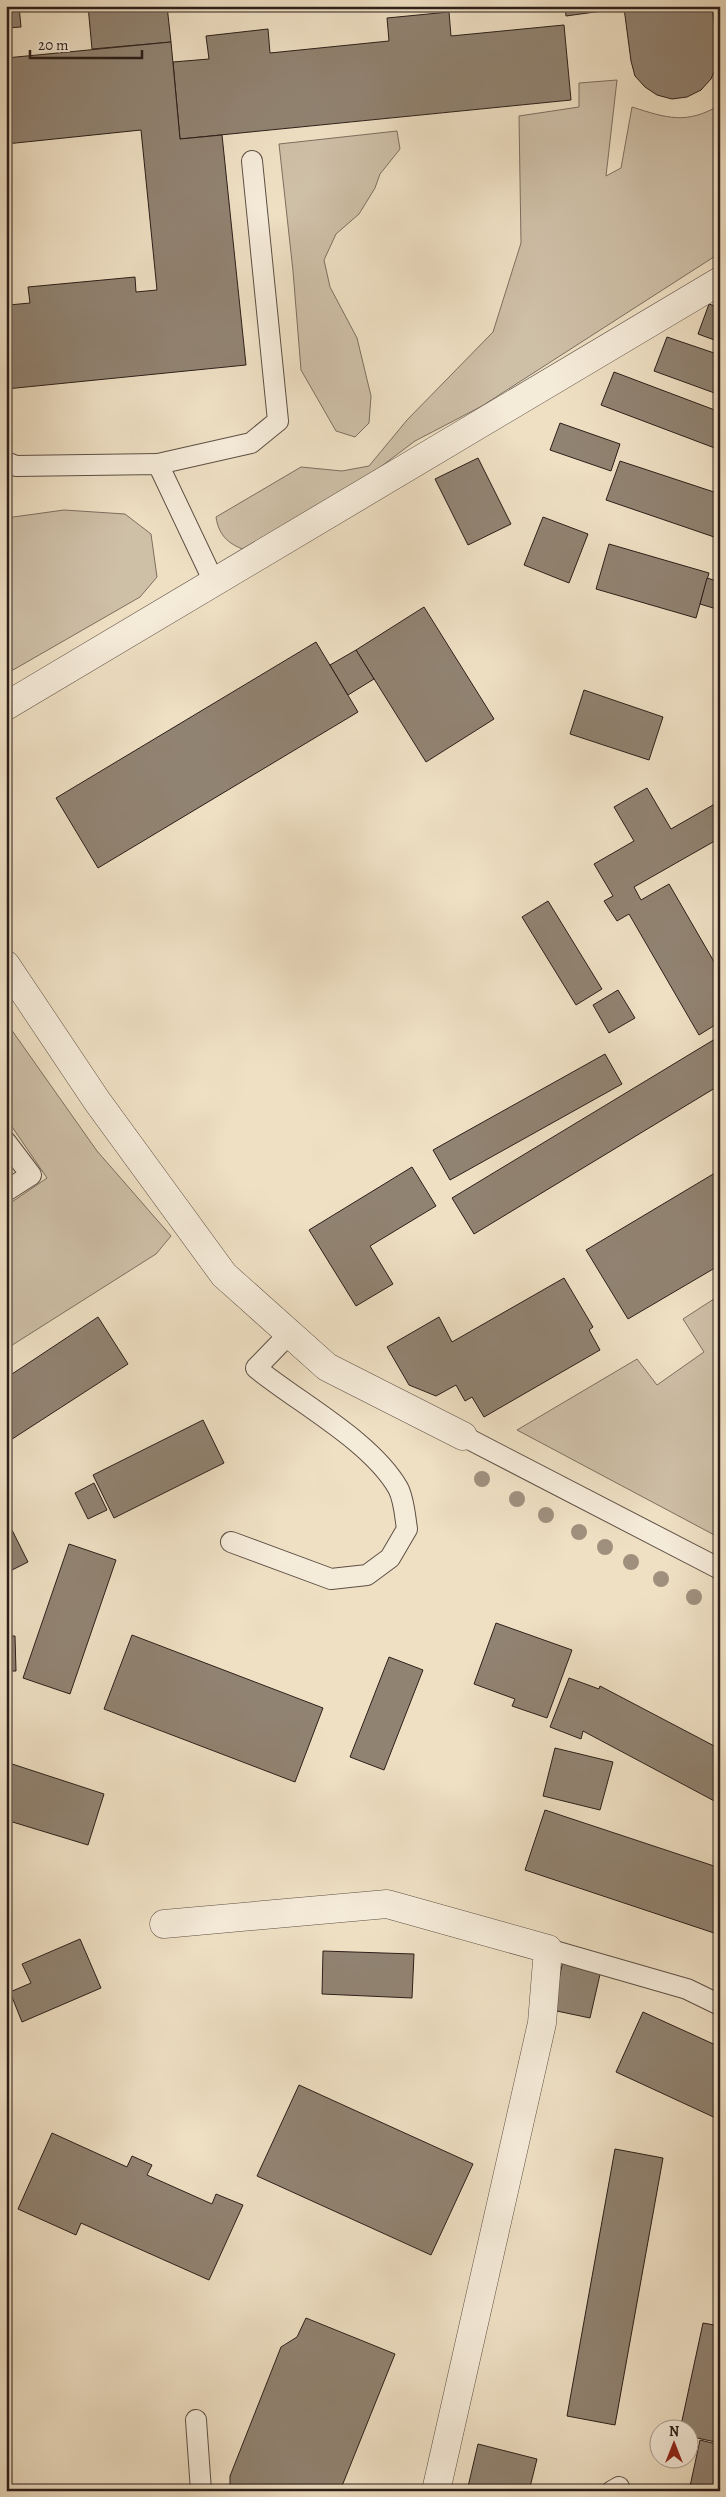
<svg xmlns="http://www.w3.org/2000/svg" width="726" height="2497" viewBox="0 0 726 2497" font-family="Alegreya,serif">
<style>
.green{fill:#cebfa7;stroke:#7d6f60}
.building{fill:#918372;stroke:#2c1f1a}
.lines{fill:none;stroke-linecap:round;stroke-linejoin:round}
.lane-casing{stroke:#5d4f44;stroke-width:22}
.street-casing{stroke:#5d4f44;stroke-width:29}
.lane{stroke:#f5ebd9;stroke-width:20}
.street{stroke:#f5ebd9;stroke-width:28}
.tree{fill:#9f907e}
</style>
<rect width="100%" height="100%" fill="#efe0c4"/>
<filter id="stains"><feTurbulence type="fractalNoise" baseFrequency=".004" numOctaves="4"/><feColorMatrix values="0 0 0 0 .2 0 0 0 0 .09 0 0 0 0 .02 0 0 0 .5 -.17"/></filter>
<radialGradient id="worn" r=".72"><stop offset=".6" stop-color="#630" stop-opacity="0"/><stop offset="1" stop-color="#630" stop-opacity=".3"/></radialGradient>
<g class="green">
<path d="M617,80L606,176L621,168L632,107C667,118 686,125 720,105V253L482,406L415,441L367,477L248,551C230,545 219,537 216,517L301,467L342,471L369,466L407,420L493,332L521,243L519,116L579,107V83Z"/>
<path d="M397,131L400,149L380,174L375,188L359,214L336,234L324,260L330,287L357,338L371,396L369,423L355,437L336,431L301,370L293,271L279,144Z"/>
<path d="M64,510L125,514L151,534L157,577L140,597L6,674V518Z"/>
<path d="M6,1022L97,1151L171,1236L156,1254L6,1349V1206L47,1178L6,1118Z"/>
<path d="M720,1295V1538L517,1430L637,1359L657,1385L704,1352L683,1319Z"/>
</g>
<g class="building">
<path d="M6,6H19L21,27L6,28Z"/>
<path d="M88,6H167L171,42L92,49Z"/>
<path d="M565,6H712L718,50L717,65L711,79L701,90L687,97L672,99L657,95L645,87L635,76L631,61L624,8L566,16Z"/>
<path d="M449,12L451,36L564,25L571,100L180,139L173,62L209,59L206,36L268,29L270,53L389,41L387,18Z"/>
<path d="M171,42L180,139L222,135L246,365L6,389V276L9,305L30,303L28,287L135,277L136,292L157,290L141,130L6,144V58Z"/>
<path d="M709,304L720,308V342L698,334Z"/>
<path d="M667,337L720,355V395L654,371Z"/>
<path d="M614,372L720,412V450L601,405Z"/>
<path d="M560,423L620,444L611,471L550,450Z"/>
<path d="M478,458L511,524L468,545L435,479Z"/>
<path d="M620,461L720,494V539L606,500Z"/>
<path d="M543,517L588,534L569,583L524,565Z"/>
<path d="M609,544L709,573L696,618L596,589Z"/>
<path d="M707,578L720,582V610L700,604Z"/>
<path d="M424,607L494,719L426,762L356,650Z"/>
<path d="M316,642L358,712L98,868L56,798Z"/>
<path d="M356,650L374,679L348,695L330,665Z"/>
<path d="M584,690L663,717L649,760L570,734Z"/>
<path d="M647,788L671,829L720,801V838L634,887L641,900L669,884L720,972V1022L699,1035L629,914L617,921L604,901L613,896L594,864L634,841L614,807Z"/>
<path d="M548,901L602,989L576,1005L522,917Z"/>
<path d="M618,990L635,1018L609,1033L593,1005Z"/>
<path d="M720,1036V1085L474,1234L452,1198Z"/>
<path d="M605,1054L622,1084L450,1180L433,1150Z"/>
<path d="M412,1167L436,1206L370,1246L393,1284L356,1306L309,1230Z"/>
<path d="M720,1170V1265L628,1319L586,1250Z"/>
<path d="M564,1278L593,1327L589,1330L600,1350L484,1417L472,1397L465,1401L456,1385L436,1396L409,1385L387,1347L439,1317L452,1342Z"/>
<path d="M98,1317L128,1364L6,1443V1378Z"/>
<path d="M203,1420L224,1463L114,1518L93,1475Z"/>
<path d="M94,1483L107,1510L88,1519L75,1493Z"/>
<path d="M12,1530L28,1562L6,1573V1533Z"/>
<path d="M69,1544L116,1560L70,1694L23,1678Z"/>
<path d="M496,1623L572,1650L547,1718L512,1706L515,1699L474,1684Z"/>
<path d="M132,1635L323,1708L295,1782L104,1709Z"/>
<path d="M6,1636H15L16,1671H6Z"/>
<path d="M389,1657L423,1670L384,1770L350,1757Z"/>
<path d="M569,1678L599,1689L600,1686L720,1749V1804L583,1731L581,1739L550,1727Z"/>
<path d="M555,1748L613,1762L600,1810L543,1796Z"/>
<path d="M6,1762L104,1794L88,1845L6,1820Z"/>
<path d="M545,1810L720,1868V1935L525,1870Z"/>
<path d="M80,1939L101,1988L22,2022L10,1992L31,1983L22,1964Z"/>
<path d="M323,1951L414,1954L412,1998L322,1994Z"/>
<path d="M563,1961L601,1970L590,2018L552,2010Z"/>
<path d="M643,2012L720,2047V2120L616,2072Z"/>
<path d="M299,2085L473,2164L431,2255L257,2176Z"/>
<path d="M52,2133L127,2167L132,2156L152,2165L147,2175L212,2204L216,2194L243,2205L209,2280L81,2223L76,2235L18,2209Z"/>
<path d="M615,2149L663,2158L615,2425L567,2416Z"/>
<path d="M306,2318L395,2354L340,2491H230V2476L281,2347L297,2337Z"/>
<path d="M703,2323L720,2326V2443L688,2436V2430H680Z"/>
<path d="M700,2440L720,2445V2491H689Z"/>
<path d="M478,2444L537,2459L529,2491H467Z"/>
</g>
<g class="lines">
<defs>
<g id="lane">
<path d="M6,462L16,466L158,464L214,582"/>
<path d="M158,464L251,443L278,421L252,161"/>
<path d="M6,1142L31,1175L6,1191"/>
<path d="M463,1436L720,1569"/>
<path d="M231,1542L331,1579L367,1575L390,1558L407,1529C405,1516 404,1499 398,1488C371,1441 299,1403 256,1368L289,1334"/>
<path d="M548,1949L687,1989L720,2005"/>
<path d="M196,2420L201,2491"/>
<path d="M612,2491L619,2487"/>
</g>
<g id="street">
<path d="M6,706L720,281"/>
<path d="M6,965L97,1101L224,1275L327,1367L463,1436"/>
<path d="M164,1924L387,1904L548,1949L542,2023L436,2491"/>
</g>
</defs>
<use href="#lane" class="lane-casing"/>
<use href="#street" class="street-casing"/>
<use href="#lane" class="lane"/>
<use href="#street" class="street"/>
</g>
<g class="tree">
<circle cx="482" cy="1479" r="8"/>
<circle cx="517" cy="1499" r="8"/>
<circle cx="546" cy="1515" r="8"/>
<circle cx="579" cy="1532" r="8"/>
<circle cx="605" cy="1547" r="8"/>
<circle cx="631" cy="1562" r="8"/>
<circle cx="661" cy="1579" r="8"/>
<circle cx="694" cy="1597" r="8"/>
</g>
<rect width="726" height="2497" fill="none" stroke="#efe0c4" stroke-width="25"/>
<rect x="8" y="8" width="711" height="2482" fill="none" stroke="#2c1f1a" stroke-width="2.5"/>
<rect x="12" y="12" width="701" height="2472" fill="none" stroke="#2c1f1a"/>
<g transform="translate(674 2444)"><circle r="24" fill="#f5ebd9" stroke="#a5998d"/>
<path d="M0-4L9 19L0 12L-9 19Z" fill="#8f2418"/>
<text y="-8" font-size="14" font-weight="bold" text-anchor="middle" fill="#2c1f1a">N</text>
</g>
<path d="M30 50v8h112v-8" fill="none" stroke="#2c1f1a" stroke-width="2.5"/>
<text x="38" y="50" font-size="15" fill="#2c1f1a" stroke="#f5ebd9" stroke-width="4" paint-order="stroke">20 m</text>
<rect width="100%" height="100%" filter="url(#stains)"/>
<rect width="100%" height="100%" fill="url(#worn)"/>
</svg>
